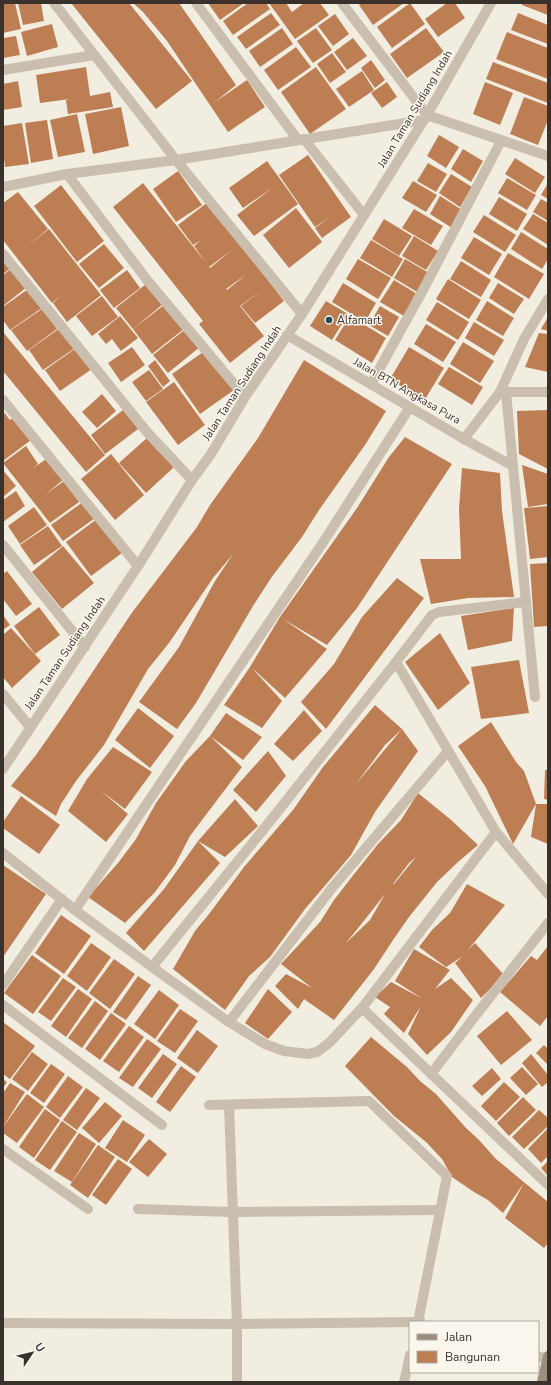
<svg xmlns="http://www.w3.org/2000/svg" width="551" height="1385" viewBox="0 0 551 1385" font-family="'Nunito Sans',sans-serif">
<style>
.building{fill:#bd7e54;fill-rule:evenodd}
.lines{fill:none;stroke-linecap:round;stroke-linejoin:round}
.street{stroke:#cabfae;stroke-width:10}
.secondary{stroke:#9d8f7f;stroke-width:10}
.poi-dot{fill:#244c58;stroke:#faf6ee;stroke-width:1.5}
.labels{text-anchor:middle;dominant-baseline:central;stroke-width:3;stroke-linejoin:round;paint-order:stroke}
.street-label{font-size:11px;fill:#39322c;stroke:#faf6ee}
.poi-label{font-size:11px;fill:#39322c;stroke:#faf6ee;text-anchor:start}
</style>
<rect width="100%" height="100%" fill="#f2ede1"/>
<g class="building">
<path d="M3,3H15L21,29L3,33Z"/>
<path d="M18,3H41L44,21L23,25Z"/>
<path d="M71,3H129L192,81L156,109Z"/>
<path d="M133,3H179L236,85L215,102L247,80L265,107L228,132L167,41L143,12Z"/>
<path d="M208,3H244L220,20Z"/>
<path d="M248,3H266L270,9L233,35L223,21Z"/>
<path d="M269,3H286L292,12L304,3H320L329,15L295,39Z"/>
<path d="M362,3H404L373,25L359,5Z"/>
<path d="M410,3L425,24L392,48L377,27Z"/>
<path d="M447,3H455L465,18L438,37L425,19Z"/>
<path d="M522,3H548V15L522,5Z"/>
<path d="M271,13L280,25L246,49L237,37Z"/>
<path d="M518,13L548,25V44L511,30Z"/>
<path d="M335,14L349,34L333,46L318,26Z"/>
<path d="M52,24L58,47L27,56L21,32Z"/>
<path d="M282,28L293,44L260,67L249,51Z"/>
<path d="M316,28L332,50L313,63L297,41Z"/>
<path d="M426,28L444,52L407,78L390,54Z"/>
<path d="M507,32L548,48V79L496,59Z"/>
<path d="M16,36L20,55L3,58V38Z"/>
<path d="M353,38L367,56L347,70L334,52Z"/>
<path d="M296,47L311,67L278,90L264,70Z"/>
<path d="M332,53L346,72L330,83L317,64Z"/>
<path d="M371,60L385,80L375,88L361,68Z"/>
<path d="M493,62L548,83V103L486,79Z"/>
<path d="M86,67L90,96L110,92L113,107L68,114L66,100L70,99L40,103L36,75Z"/>
<path d="M316,67L346,109L310,134L281,92Z"/>
<path d="M362,71L374,90L349,107L336,89Z"/>
<path d="M18,81L22,107L3,110V84Z"/>
<path d="M387,82L397,97L382,108L371,93Z"/>
<path d="M485,82L513,93L500,125L473,114Z"/>
<path d="M524,97L548,106V120L538,145L510,134Z"/>
<path d="M121,107L129,146L93,154L85,114Z"/>
<path d="M77,114L85,152L58,157L50,120Z"/>
<path d="M47,120L53,159L31,163L25,123Z"/>
<path d="M22,123L29,164L5,167L3,151V126Z"/>
<path d="M439,135L459,147L446,168L427,156Z"/>
<path d="M463,149L483,161L471,182L451,169Z"/>
<path d="M308,155L351,217L322,238L315,228L330,217L315,227L279,175Z"/>
<path d="M515,158L545,177L535,193L505,174Z"/>
<path d="M267,161L298,204L254,236L237,215L272,188L243,208L229,188Z"/>
<path d="M428,163L447,174L436,192L417,181Z"/>
<path d="M178,171L202,205L176,222L153,189Z"/>
<path d="M451,174L472,187L460,207L439,193Z"/>
<path d="M507,178L536,195L527,210L498,193Z"/>
<path d="M413,181L437,195L426,212L402,198Z"/>
<path d="M143,183L206,263L194,246L201,240L193,245L178,225L208,202L284,301L255,323L241,306L261,291L240,306L264,336L230,363L199,324L203,321L113,207ZM232,250L210,268L209,267ZM247,274L227,290L226,289Z"/>
<path d="M548,183V199L541,195Z"/>
<path d="M61,185L104,241L77,262L34,206Z"/>
<path d="M18,192L48,229L26,247L49,229L101,295L67,322L53,303L60,296L52,303L3,240V203Z"/>
<path d="M440,196L462,210L452,228L430,214Z"/>
<path d="M499,197L527,214L517,231L489,214Z"/>
<path d="M541,199L548,203V221L533,212Z"/>
<path d="M296,208L322,242L289,268L263,235Z"/>
<path d="M414,209L443,226L431,245L402,228Z"/>
<path d="M533,214L548,223V245L523,229Z"/>
<path d="M484,215L516,235L505,252L473,232Z"/>
<path d="M384,219L412,236L399,256L372,239Z"/>
<path d="M521,232L548,249V259L542,269L511,249Z"/>
<path d="M414,236L438,251L426,270L402,256Z"/>
<path d="M474,237L502,254L489,275L461,258Z"/>
<path d="M371,240L403,259L392,277L360,258Z"/>
<path d="M104,244L124,268L99,288L79,264Z"/>
<path d="M508,253L544,274L529,299L494,277Z"/>
<path d="M3,257L11,268L3,274Z"/>
<path d="M358,259L391,278L378,299L346,279Z"/>
<path d="M405,259L429,273L417,292L394,278Z"/>
<path d="M461,261L491,280L481,297L450,279Z"/>
<path d="M11,269L27,287L3,306V275Z"/>
<path d="M127,270L140,288L114,308L100,290Z"/>
<path d="M448,279L481,300L469,319L436,299Z"/>
<path d="M394,280L417,294L404,316L380,302Z"/>
<path d="M343,283L376,303L365,322L332,302Z"/>
<path d="M498,283L524,299L514,314L489,298Z"/>
<path d="M146,284L163,304L133,329L116,308Z"/>
<path d="M28,289L42,308L10,330L3,320V307Z"/>
<path d="M102,296L118,317L92,336L76,316Z"/>
<path d="M326,301L348,314L332,340L310,326Z"/>
<path d="M487,301L514,318L503,336L476,320Z"/>
<path d="M437,302L469,322L458,340L426,320Z"/>
<path d="M164,305L184,329L152,354L133,329Z"/>
<path d="M380,306L399,317L388,336L369,325Z"/>
<path d="M42,309L57,329L27,351L11,330Z"/>
<path d="M120,316L138,338L121,351L112,339L106,344L98,334Z"/>
<path d="M350,316L386,338L372,363L335,340Z"/>
<path d="M548,317V331L541,329Z"/>
<path d="M474,322L504,340L494,356L465,338Z"/>
<path d="M426,324L456,342L443,362L414,344Z"/>
<path d="M60,328L75,348L43,370L29,350Z"/>
<path d="M187,328L201,346L168,373L153,355Z"/>
<path d="M3,332L105,455L86,472L3,371Z"/>
<path d="M539,333L548,334V372L525,367Z"/>
<path d="M463,342L494,361L480,383L450,364Z"/>
<path d="M132,347L145,365L121,382L108,363Z"/>
<path d="M409,347L444,368L424,401L390,379Z"/>
<path d="M76,348L92,369L60,391L45,370Z"/>
<path d="M206,350L234,390L200,414L172,374Z"/>
<path d="M155,360L170,381L163,387L148,366Z"/>
<path d="M304,360L386,411L365,445L319,510L302,537L271,578L253,606L196,703L177,729L139,702L179,647L215,581L233,554L213,578L169,643L148,669L104,745L76,781L61,804L56,816L11,786L36,755L66,712L131,614L197,527L210,505L258,438Z"/>
<path d="M449,367L483,387L472,405L438,384Z"/>
<path d="M149,370L163,389L146,401L132,382Z"/>
<path d="M174,382L205,425L178,445L146,402Z"/>
<path d="M102,394L116,411L97,428L82,412Z"/>
<path d="M123,410L138,429L105,454L91,435Z"/>
<path d="M548,410V469L519,454L517,411Z"/>
<path d="M3,411L10,420L14,417L31,440L3,461Z"/>
<path d="M148,437L174,467L146,493L119,463Z"/>
<path d="M405,437L452,464L357,608L327,645L283,619L327,649L285,698L252,668L282,701L262,728L224,705L250,667L280,617L357,508L389,457Z"/>
<path d="M26,446L38,464L32,469L49,457L64,479L45,495L64,481L79,502L50,523L3,463Z"/>
<path d="M111,454L144,495L115,520L81,479Z"/>
<path d="M522,465L548,474V504L528,507Z"/>
<path d="M462,468L500,473L502,511L514,597L468,598L431,604L420,559H461L459,509Z"/>
<path d="M3,470L16,486L3,497Z"/>
<path d="M16,491L25,506L3,522V500Z"/>
<path d="M83,502L95,518L63,541L51,525Z"/>
<path d="M548,506V557L530,559L524,508Z"/>
<path d="M34,507L47,525L20,544L8,526Z"/>
<path d="M97,519L122,553L91,576L66,542Z"/>
<path d="M48,526L62,546L34,565L20,545Z"/>
<path d="M63,546L94,583L62,609L32,572Z"/>
<path d="M548,563V626L534,627L530,564Z"/>
<path d="M7,571L32,604L16,616L3,599V574Z"/>
<path d="M397,578L424,598L326,729L301,702L334,664L362,617Z"/>
<path d="M39,607L60,635L35,654L14,626Z"/>
<path d="M514,608L512,641L468,650L461,616Z"/>
<path d="M3,615L10,625L3,630Z"/>
<path d="M11,628L41,661L12,688L3,677V635Z"/>
<path d="M440,633L470,683L438,710L405,662Z"/>
<path d="M519,660L529,713L481,719L471,667Z"/>
<path d="M375,705L402,729L385,745L356,784L402,729L418,751L375,812L351,855L305,909L270,957L249,976L225,1010L173,969L195,931L209,914L244,867L293,810L323,767Z"/>
<path d="M138,708L174,736L150,768L115,740Z"/>
<path d="M304,710L322,731L293,761L274,744Z"/>
<path d="M226,713L262,737L243,760L210,736L242,767L190,836L175,865L155,892L125,923L88,897L118,863L136,839L156,803L186,761L210,736Z"/>
<path d="M491,722L516,762L524,771L536,804L513,844L485,786L458,746Z"/>
<path d="M113,747L152,772L125,809L100,790L128,814L106,842L68,811L87,779Z"/>
<path d="M268,751L286,776L256,812L233,790Z"/>
<path d="M545,770H548V800L544,799Z"/>
<path d="M418,793L450,819L478,845L458,862L437,882L409,917L393,940L374,969L334,1020L304,999L298,1009L275,986L286,974L312,988L281,964L320,922L334,900L351,878L378,844L401,820ZM416,857L394,884H393L409,863ZM385,894L370,920L346,943L363,922Z"/>
<path d="M21,796L60,825L39,854L3,828V822Z"/>
<path d="M235,799L258,826L225,857L198,841Z"/>
<path d="M536,804H548V844L531,837Z"/>
<path d="M198,841L220,863L144,951L126,933L164,889Z"/>
<path d="M3,865L46,894L3,957Z"/>
<path d="M467,884L505,905L467,951L475,943L504,975L481,998L455,963L463,956L446,967L419,947L432,930L450,913Z"/>
<path d="M61,915L91,936L64,974L35,953Z"/>
<path d="M91,943L111,957L87,991L67,976Z"/>
<path d="M548,946V1016L540,1026L500,992L531,956L537,960Z"/>
<path d="M414,949L450,970L435,989L451,978L473,1000L451,1032L427,1055L408,1034L421,1006L404,1033L384,1014L390,1007L375,997L391,982L423,999L395,981Z"/>
<path d="M32,955L61,976L33,1014L4,993Z"/>
<path d="M114,959L135,974L110,1009L89,993Z"/>
<path d="M138,976L151,985L126,1020L113,1012Z"/>
<path d="M63,978L76,987L51,1021L38,1012Z"/>
<path d="M78,989L92,999L66,1037L51,1026Z"/>
<path d="M268,989L292,1012L268,1039L245,1023Z"/>
<path d="M159,990L179,1005L155,1039L134,1024Z"/>
<path d="M95,1001L108,1011L82,1048L68,1038Z"/>
<path d="M180,1009L198,1021L175,1053L157,1041Z"/>
<path d="M507,1011L532,1040L501,1065L477,1036Z"/>
<path d="M111,1013L126,1024L100,1060L85,1049Z"/>
<path d="M3,1022L35,1046L10,1079L3,1074Z"/>
<path d="M129,1026L144,1037L119,1072L103,1061Z"/>
<path d="M197,1030L218,1046L198,1073L177,1058Z"/>
<path d="M371,1037L407,1067L420,1081L436,1094L466,1128L479,1140L496,1159L548,1202V1243L544,1248L505,1218L524,1183L503,1213L488,1200L474,1192L452,1177L442,1159L426,1142L394,1116L345,1066Z"/>
<path d="M147,1039L161,1049L133,1087L119,1078Z"/>
<path d="M544,1045L548,1049V1065L536,1053Z"/>
<path d="M32,1052L48,1064L28,1091L12,1079Z"/>
<path d="M163,1054L177,1064L152,1098L138,1088Z"/>
<path d="M531,1054L548,1075V1082L542,1087L522,1063Z"/>
<path d="M51,1064L65,1074L44,1103L30,1093Z"/>
<path d="M181,1066L196,1077L170,1112L156,1102Z"/>
<path d="M522,1067L538,1084L526,1095L510,1078Z"/>
<path d="M492,1068L501,1079L482,1096L472,1086Z"/>
<path d="M68,1076L83,1087L60,1118L46,1107Z"/>
<path d="M3,1079L7,1082L3,1088Z"/>
<path d="M504,1082L520,1097L496,1121L481,1106Z"/>
<path d="M10,1083L25,1092L3,1127V1093Z"/>
<path d="M86,1088L100,1098L77,1130L63,1120Z"/>
<path d="M27,1094L44,1107L17,1143L3,1133V1127Z"/>
<path d="M523,1097L536,1110L509,1136L497,1123Z"/>
<path d="M105,1102L122,1116L99,1143L82,1128Z"/>
<path d="M45,1109L60,1120L34,1158L19,1147Z"/>
<path d="M539,1110L548,1118V1126L524,1149L512,1137Z"/>
<path d="M123,1120L145,1135L127,1162L105,1148Z"/>
<path d="M62,1121L77,1132L50,1170L35,1160Z"/>
<path d="M548,1128V1156L541,1163L528,1149Z"/>
<path d="M79,1133L96,1144L72,1182L54,1171Z"/>
<path d="M149,1139L167,1154L148,1177L129,1162Z"/>
<path d="M98,1145L115,1157L88,1198L70,1185Z"/>
<path d="M118,1159L132,1169L106,1205L92,1195Z"/>
<path d="M548,1161V1176L541,1168Z"/>
</g>
<g class="lines">
<g class="street">
<path d="M54,3L176,160L302,314"/>
<path d="M196,3L298,140"/>
<path d="M342,3L427,115L548,156"/>
<path d="M3,70L94,55"/>
<path d="M304,139L364,215"/>
<path d="M67,174L147,280L245,397"/>
<path d="M3,187L67,174L176,160L424,120"/>
<path d="M3,254L147,432L192,480"/>
<path d="M287,335L464,439L500,392H548"/>
<path d="M371,384L423,290L501,141"/>
<path d="M500,392L524,339L548,299"/>
<path d="M506,392L513,466"/>
<path d="M3,400L138,566"/>
<path d="M464,439L513,466L535,697"/>
<path d="M3,545L85,647"/>
<path d="M526,602L439,612L432,615L396,662L496,832L548,894"/>
<path d="M3,694L30,727"/>
<path d="M3,769L138,566L192,480L211,454L245,397L302,314L427,115L491,3"/>
<path d="M3,853L75,910L152,967L229,1022L265,1044L284,1051L308,1054L317,1052L329,1043L362,1008L496,832"/>
<path d="M75,910L324,541L410,407"/>
<path d="M152,967L263,830L396,662"/>
<path d="M3,985L62,899"/>
<path d="M3,1005L162,1125"/>
<path d="M362,1008L548,1185"/>
<path d="M229,1022L332,888L448,751"/>
<path d="M431,1074L476,1015L548,923"/>
<path d="M209,1105L369,1101L447,1176L418,1322"/>
<path d="M229,1105L237,1324V1382"/>
<path d="M3,1149L88,1209"/>
<path d="M138,1209L232,1212L440,1210"/>
<path d="M3,1323L237,1324L421,1322"/>
<path d="M538,1356L547,1359"/>
<path d="M404,1382L410,1355"/>
</g>
<path class="secondary" d="M542,1382L548,1356"/>
</g>
<circle class="poi-dot" cx="329" cy="320" r="4"/>
<g class="labels">
<g class="street-label">
<text transform="translate(415 109) rotate(-59)">Jalan Taman Sudiang Indah</text>
<text transform="translate(242 383) rotate(-57)">Jalan Taman Sudiang Indah</text>
<text transform="translate(407 391) rotate(30)">Jalan BTN Angkasa Pura</text>
<text transform="translate(65 653) rotate(-56)">Jalan Taman Sudiang Indah</text>
</g>
<g class="poi-label">
<text x="337" y="320">Alfamart</text>
</g>
</g>
<rect width="551" height="1385" fill="none" stroke="#39322c" stroke-width="8"/>
<rect x="409" y="1321" width="130" height="52" fill="#faf6ee" stroke="#ada8a0"/>
<rect x="417" y="1334" width="20" height="6" fill="#9d8f7f" stroke="#ada8a0"/>
<text x="445" y="1341" font-size="12" fill="#39322c">Jalan</text>
<rect x="417" y="1351" width="20" height="12" fill="#bd7e54" stroke="#ada8a0"/>
<text x="445" y="1361" font-size="12" fill="#39322c">Bangunan</text>
<g transform="translate(32 1353) rotate(55)" stroke="#faf6ee" stroke-width="3" paint-order="stroke">
<path d="M0-3L7 15L0 10L-7 15Z" fill="#39322c"/>
<text y="-6" font-size="11" font-weight="bold" text-anchor="middle" fill="#39322c">U</text>
</g>
</svg>
